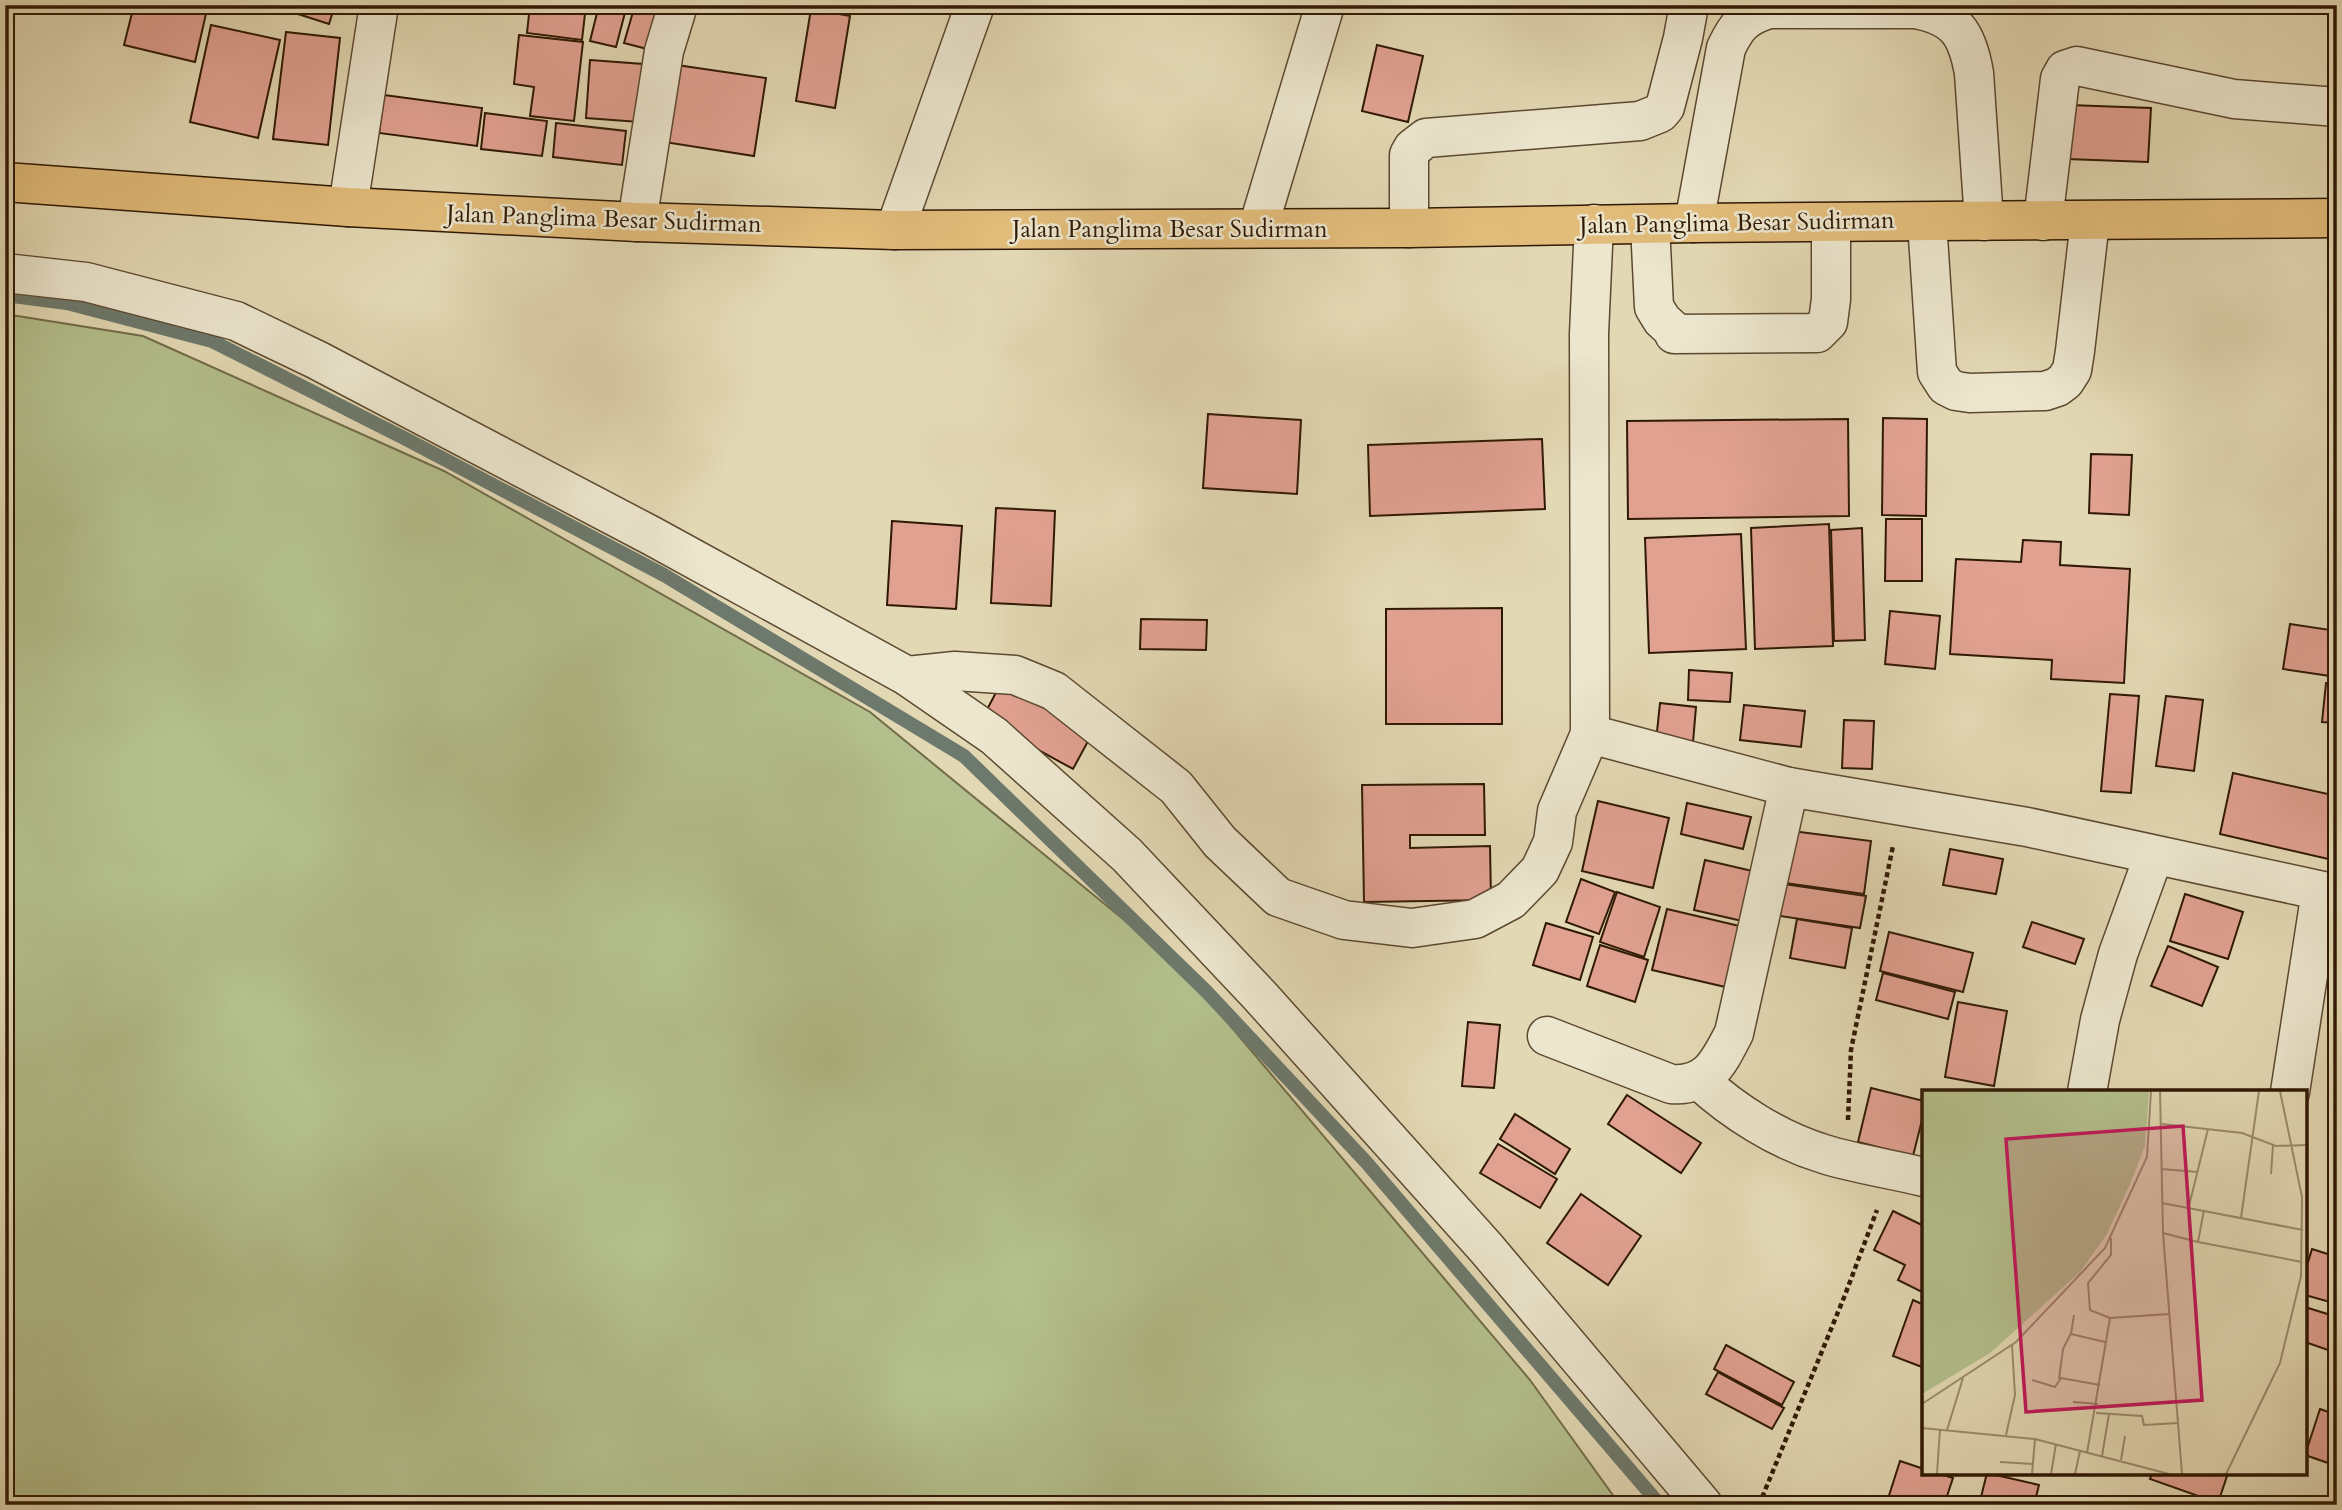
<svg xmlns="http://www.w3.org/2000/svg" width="2342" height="1510" viewBox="0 0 2342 1510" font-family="Cardo,serif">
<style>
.green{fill:#b3bf8c;stroke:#726c48;stroke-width:2}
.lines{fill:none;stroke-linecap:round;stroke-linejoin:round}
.stream{stroke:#6d796c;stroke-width:14}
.building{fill:#e1a191;stroke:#301904;stroke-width:2}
.minor-casing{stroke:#5c4930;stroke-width:41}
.major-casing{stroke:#301904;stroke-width:41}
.path{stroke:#301904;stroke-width:4.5;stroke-dasharray:5 3.5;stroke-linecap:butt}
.minor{stroke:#ece6ce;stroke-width:38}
.major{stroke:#e1bc7a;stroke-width:38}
.labels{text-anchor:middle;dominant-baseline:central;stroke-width:5;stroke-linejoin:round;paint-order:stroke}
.street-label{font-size:24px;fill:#301904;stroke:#ece6ce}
.inset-road{fill:none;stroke:#9b8c6d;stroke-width:2}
.view{fill:#c2185b;fill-opacity:0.15;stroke:#c2185b;stroke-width:3.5}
.inset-edge{fill:none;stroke:#301904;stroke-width:3.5}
</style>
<rect width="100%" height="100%" fill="#e2d8b3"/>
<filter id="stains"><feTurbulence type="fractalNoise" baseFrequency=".00286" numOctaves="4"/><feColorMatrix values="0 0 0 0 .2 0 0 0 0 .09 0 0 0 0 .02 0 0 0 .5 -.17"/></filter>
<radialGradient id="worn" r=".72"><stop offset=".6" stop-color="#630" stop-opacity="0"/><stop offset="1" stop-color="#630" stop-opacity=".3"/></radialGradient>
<path class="green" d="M5,314L143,336L444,471L870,712L1178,964L1530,1380L1620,1505H5Z"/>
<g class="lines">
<path class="stream" d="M5,295L67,303L212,341L406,439L664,575L964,756L1206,991L1366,1162L1660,1505"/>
</g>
<g class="building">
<path d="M134,5H208L195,62L124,45Z"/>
<path d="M276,5H335L329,24L276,7Z"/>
<path d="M530,5H586L582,40L527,33Z"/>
<path d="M599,5H627L616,47L590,41Z"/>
<path d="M635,5H663L651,50L624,43Z"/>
<path d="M811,9L850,16L835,108L796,101Z"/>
<path d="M211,25L280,40L258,138L190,122Z"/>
<path d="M286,32L340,38L328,145L273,139Z"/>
<path d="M519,35L583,42L574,121L530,116L534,87L514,84Z"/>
<path d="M1377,45L1423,56L1408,122L1362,111Z"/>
<path d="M590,60L643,64L639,122L586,118Z"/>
<path d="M670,64L766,78L754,156L658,141Z"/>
<path d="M384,95L482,108L477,146L379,133Z"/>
<path d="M2069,105L2151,108L2148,162L2067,159Z"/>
<path d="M485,113L547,121L542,156L481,149Z"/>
<path d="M556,123L626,131L622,165L553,157Z"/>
<path d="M1208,414L1301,420L1297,494L1203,488Z"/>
<path d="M1883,418L1927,419L1926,516L1882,515Z"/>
<path d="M1848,419L1849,516L1628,519L1627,421Z"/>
<path d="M1542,439L1545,509L1370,516L1368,445Z"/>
<path d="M2091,454L2132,455L2129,515L2089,513Z"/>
<path d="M996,508L1055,511L1051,606L991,603Z"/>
<path d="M1886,519H1922V581H1885Z"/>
<path d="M892,521L962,526L956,609L887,605Z"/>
<path d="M1829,524L1833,646L1755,649L1751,528Z"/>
<path d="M1862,528L1865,640L1834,641L1831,530Z"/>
<path d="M1741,534L1746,649L1649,653L1645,538Z"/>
<path d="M2023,540L2061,542L2060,565L2130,569L2124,683L2051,679L2052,660L1950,654L1956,559L2021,562Z"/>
<path d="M1502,608V724H1386V609Z"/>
<path d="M1890,611L1940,616L1935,669L1885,664Z"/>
<path d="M1141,619L1207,620L1206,650L1140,649Z"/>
<path d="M2290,624L2337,631V677L2283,669Z"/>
<path d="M1689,670L1732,673L1730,702L1688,700Z"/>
<path d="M1002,681L1093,732L1073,769L982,719Z"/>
<path d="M2326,683L2337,684V723L2322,722Z"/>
<path d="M2110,694L2139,696L2131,793L2101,791Z"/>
<path d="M2166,696L2203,700L2194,771L2156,766Z"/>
<path d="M1660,703L1696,707L1692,754L1655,751Z"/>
<path d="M1744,705L1805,711L1801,747L1740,740Z"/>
<path d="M1844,720L1874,721L1872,769L1842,768Z"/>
<path d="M2233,773L2337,796V861L2220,834Z"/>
<path d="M1484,784L1485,835H1410V848L1490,846L1491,900L1364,902L1362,785Z"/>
<path d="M1598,801L1669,818L1653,888L1582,871Z"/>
<path d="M1687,803L1751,817L1743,849L1681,834Z"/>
<path d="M1792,831L1871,841L1864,894L1785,883Z"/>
<path d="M1950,849L2003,859L1996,894L1943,885Z"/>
<path d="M1705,860L1761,873L1751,923L1694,910Z"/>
<path d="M1581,879L1615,892L1599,934L1566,922Z"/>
<path d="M1784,884L1866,896L1860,928L1780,916Z"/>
<path d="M1617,892L1660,907L1644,957L1600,942Z"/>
<path d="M2185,894L2243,912L2228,959L2170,941Z"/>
<path d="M1667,909L1748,928L1734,989L1652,970Z"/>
<path d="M1797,919L1852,928L1845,968L1790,958Z"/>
<path d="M2032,922L2084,939L2075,964L2023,947Z"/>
<path d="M1546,923L1593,937L1580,980L1533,965Z"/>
<path d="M1889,932L1973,953L1963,992L1880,971Z"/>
<path d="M1600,945L1648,960L1635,1002L1587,986Z"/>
<path d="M2168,946L2218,967L2202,1006L2151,986Z"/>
<path d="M1883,973L1955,992L1948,1019L1876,1000Z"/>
<path d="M1958,1002L2007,1011L1994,1086L1945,1077Z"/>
<path d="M1468,1022L1500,1025L1494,1088L1462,1086Z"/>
<path d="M1871,1088L1924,1101V1112L1913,1156L1858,1142Z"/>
<path d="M1627,1095L1701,1143L1681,1173L1608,1124Z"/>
<path d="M1515,1114L1570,1149L1555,1174L1500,1139Z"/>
<path d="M1498,1144L1557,1179L1540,1208L1480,1173Z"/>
<path d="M1581,1194L1641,1236L1608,1285L1547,1243Z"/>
<path d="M1893,1211L1924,1226V1293L1898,1280L1905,1265L1874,1250Z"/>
<path d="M2312,1249L2337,1257V1304L2305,1295V1272Z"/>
<path d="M1913,1300L1924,1305L1922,1367L1893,1356Z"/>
<path d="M2305,1307L2337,1317L2328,1350L2305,1342Z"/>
<path d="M1726,1345L1794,1382L1782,1405L1714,1369Z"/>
<path d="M1718,1372L1784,1408L1772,1429L1706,1394Z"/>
<path d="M2320,1409L2337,1415V1466L2305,1455Z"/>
<path d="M1900,1461L1924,1469V1473H1938L1953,1478L1944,1505H1886Z"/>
<path d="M1987,1473L2039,1485L2034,1505H1979Z"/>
<path d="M2152,1473H2228L2218,1503L2150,1479Z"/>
</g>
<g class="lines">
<defs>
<g id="minor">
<path d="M1916,5V9C1956,17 1967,33 1974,73L1984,221"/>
<path d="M348,207L379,5"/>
<path d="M2043,221L2060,79L2065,70L2077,66L2234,99L2337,107"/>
<path d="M637,222L664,51L678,5"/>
<path d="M1927,222L1937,372L1946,386L1956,391L1970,393L2045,391L2057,387L2065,381L2072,370L2075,351L2090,221"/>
<path d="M1694,223L1726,48C1737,25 1744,17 1769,9H1916"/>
<path d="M1650,225L1654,307L1662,320L1674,331V334L1817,333L1828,322L1831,299V223"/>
<path d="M1258,228L1325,5"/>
<path d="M1409,228V155L1413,148L1426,138L1640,121L1660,113L1665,107L1683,38L1689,5"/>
<path d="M895,230L975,5"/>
<path d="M5,273L86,282L236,321L317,360L652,536L907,676L994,736L1127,855L1260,996L1486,1248L1703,1505"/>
<path d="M907,676L955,671L1015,675L1054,691L1176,787L1220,842L1278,897L1344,920L1412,928L1475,919L1511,900L1540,870L1553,842L1557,811L1590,734L1589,334L1594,224"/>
<path d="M1590,734L1789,787L2027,827L2337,894"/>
<path d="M1547,1036L1671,1084C1708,1087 1719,1062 1734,1033L1789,787"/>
<path d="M1699,1080C1734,1112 1778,1140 1824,1154C1856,1164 1891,1169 1924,1177"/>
<path d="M2087,1092L2100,1020L2118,954L2154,855"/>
<path d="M2290,1092L2321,891"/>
</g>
<path id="major" d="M5,182L348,207L637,222L895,230L1409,228L1694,223L2337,218"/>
</defs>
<use href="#minor" class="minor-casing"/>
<use href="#major" class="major-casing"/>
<g class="path">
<path d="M1848,1120L1851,1050L1893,846"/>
<path d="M1759,1505L1845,1295L1877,1210"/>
</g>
<use href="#minor" class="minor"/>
<use href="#major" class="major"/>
</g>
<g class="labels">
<g class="street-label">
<text transform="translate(604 219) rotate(2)">Jalan Panglima Besar Sudirman</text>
<text transform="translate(1737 223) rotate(-1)">Jalan Panglima Besar Sudirman</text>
<text x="1170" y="229">Jalan Panglima Besar Sudirman</text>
</g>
</g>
<g transform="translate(1922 1090)">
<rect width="385" height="385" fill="#e2d8b3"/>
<path d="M0,1H227L223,56L209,92L185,144L158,182L68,263L0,304Z" fill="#b3bf8c"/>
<path class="inset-road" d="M238,1L241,143L260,384M240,34L320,43L354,56L385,55M239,79L276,82M349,84L351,55M240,113L381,140M267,116L286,39M319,128L337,1M241,143L276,152L282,120M189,148V165L166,193L168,220L188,228L247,224M276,152L380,172M152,225L149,244L183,252M137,289L141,259L149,243M110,290L133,297L139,288L178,295M151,312L176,314M0,314L94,252L183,158L225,67L229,1M174,323L220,326L222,335L256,333M0,338L113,349L247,384M25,340L41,288M84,345L93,305L90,255M165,363L188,228M180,366L187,324M199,370L203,346M78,372L111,374M15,384L18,339M110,384L113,349M129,384L134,354M153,384L158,361M304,384L358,273L379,186L380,107L358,1"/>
<path class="view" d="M261,36L280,310L104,322L84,49Z"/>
<rect width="385" height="385" class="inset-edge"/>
</g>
<rect width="2342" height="1510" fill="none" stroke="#e2d8b3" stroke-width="28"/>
<rect x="7" y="7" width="2328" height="1496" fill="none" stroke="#301904" stroke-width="3.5"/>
<rect x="14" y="14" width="2314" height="1482" fill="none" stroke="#301904" stroke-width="2"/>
<rect width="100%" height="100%" filter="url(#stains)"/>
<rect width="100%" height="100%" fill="url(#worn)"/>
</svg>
